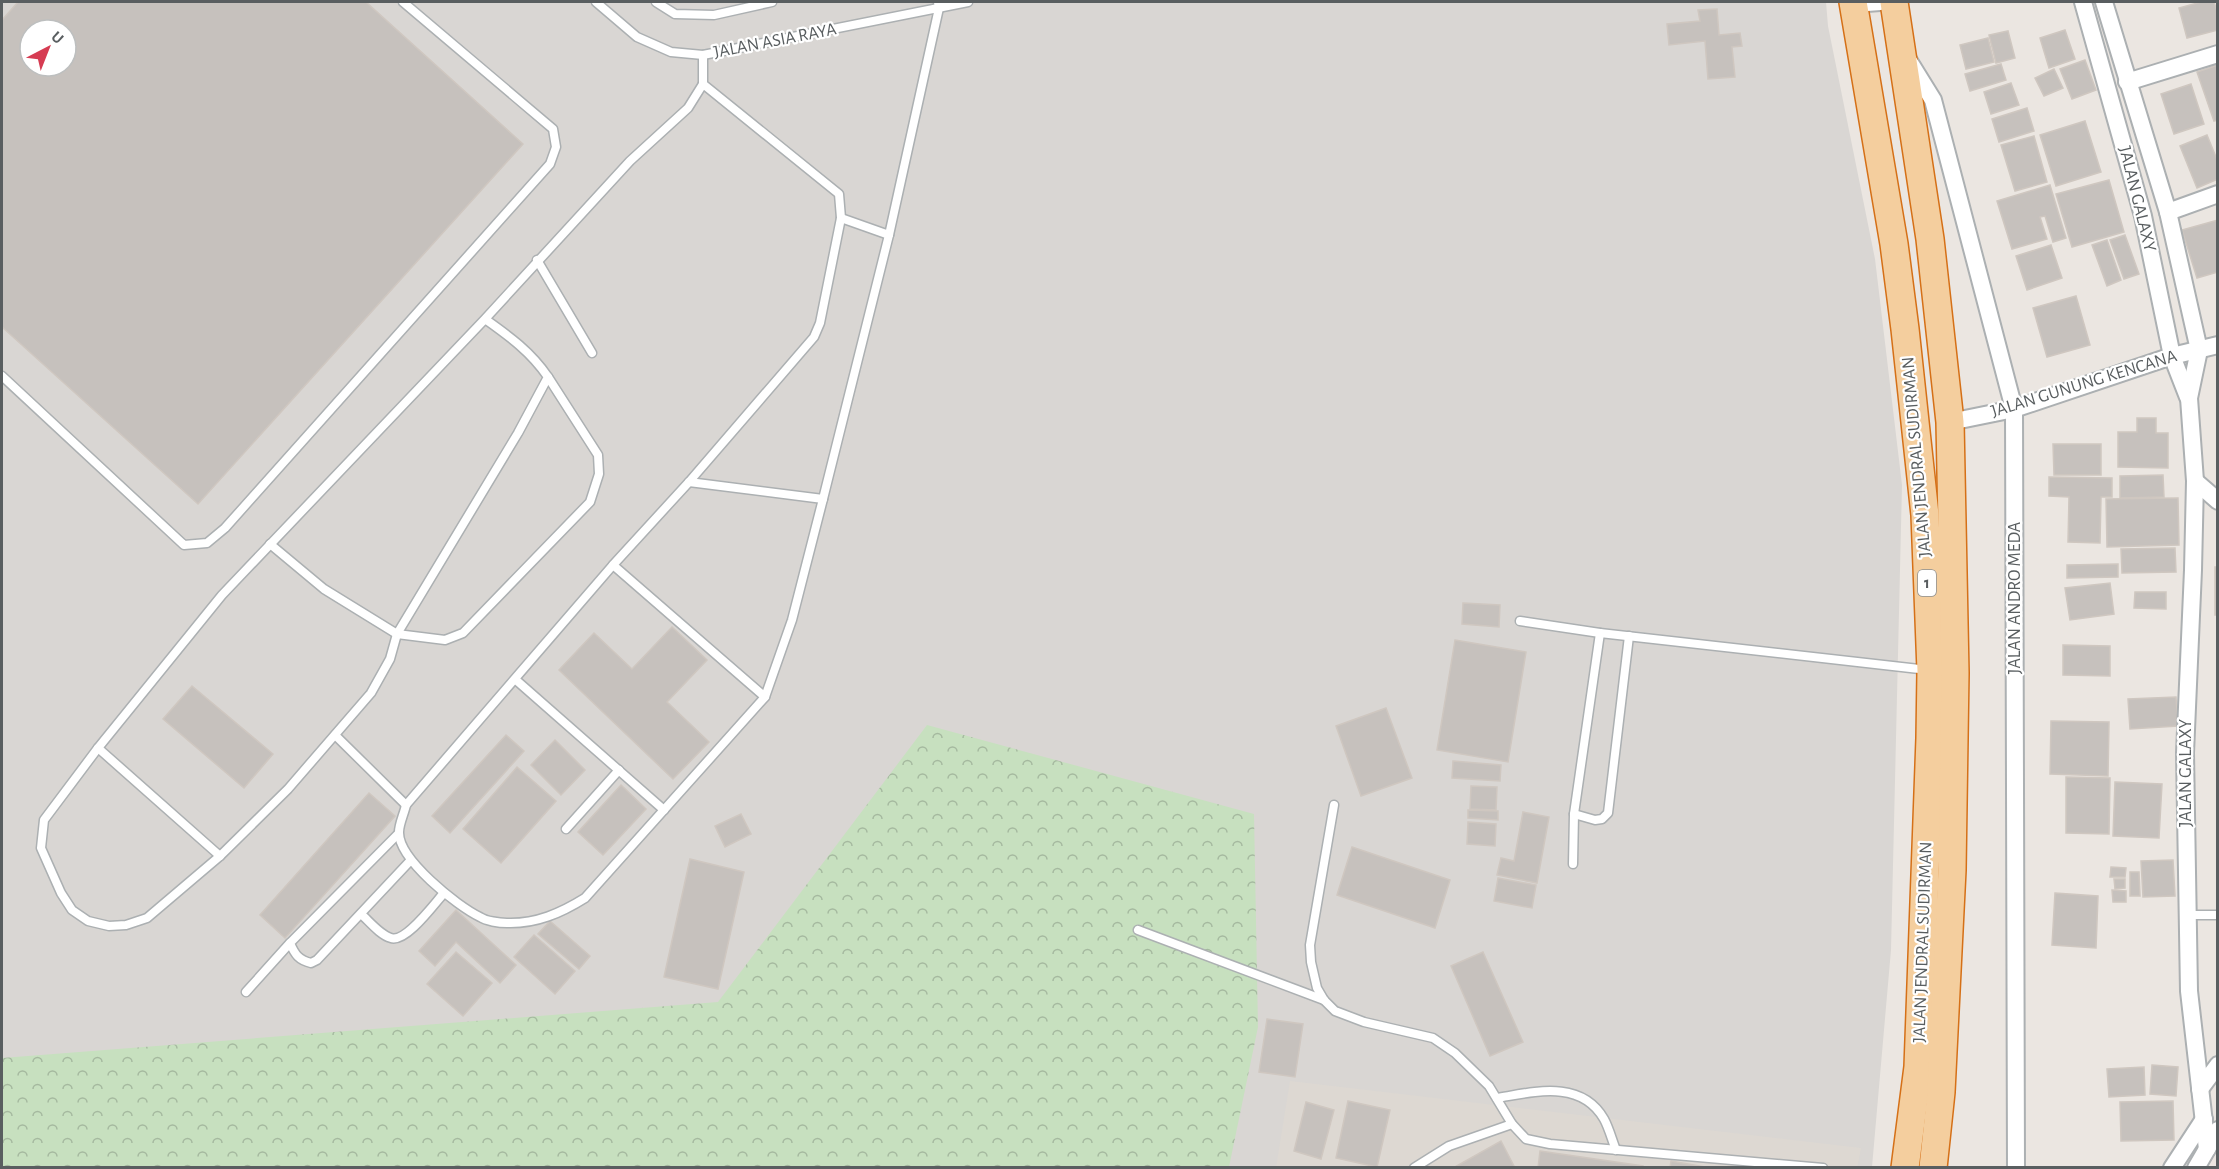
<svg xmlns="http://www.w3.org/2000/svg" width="2219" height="1169" viewBox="0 0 2219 1169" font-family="'Alegreya Sans',sans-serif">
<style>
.industrial{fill:#d9d6d3;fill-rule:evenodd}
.education{fill:#ddd8d2}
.forest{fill:url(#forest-crowns)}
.building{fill:#c6c1bd;stroke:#cfc7c0;stroke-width:1.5;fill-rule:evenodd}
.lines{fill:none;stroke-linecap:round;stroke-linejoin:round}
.service-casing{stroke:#acb0b2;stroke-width:11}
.minor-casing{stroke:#acb0b2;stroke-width:20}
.trunk-casing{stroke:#d57017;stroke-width:30}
.service{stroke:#fff;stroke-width:8}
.minor{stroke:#fff;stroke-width:16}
.trunk{stroke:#f4ce9e;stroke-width:27}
.labels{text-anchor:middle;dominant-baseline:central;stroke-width:4.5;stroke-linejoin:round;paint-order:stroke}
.shield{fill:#fff;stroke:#8b8e90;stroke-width:1.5}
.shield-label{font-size:16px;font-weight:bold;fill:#595e60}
.street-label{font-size:18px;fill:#595e60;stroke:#fff}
</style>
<defs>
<pattern id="forest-crowns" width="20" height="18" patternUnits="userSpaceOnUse" patternTransform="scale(1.5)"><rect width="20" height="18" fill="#c7e0bf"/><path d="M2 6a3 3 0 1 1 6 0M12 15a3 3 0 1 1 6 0" fill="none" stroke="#a5b99f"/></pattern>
</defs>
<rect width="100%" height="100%" fill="#ebe6e1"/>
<path class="industrial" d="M2,2H1826L1828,26L1875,259L1902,485L1891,950L1872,1167L2,1168ZM30,30H66V66H30Z"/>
<path class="education" d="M1290,1081L1861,1148L1857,1168H1276Z"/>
<path class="forest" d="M927,725L1254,814L1258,1027L1229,1167L2,1168V1058L718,1002Z"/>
<g class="building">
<path d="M18,2H366L523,144L198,504L2,327V20ZM30,30H66V66H30Z"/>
<path d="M2201,2H2214L2218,14V30L2187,38L2179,8Z"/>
<path d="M1717,9L1719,35L1740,33L1742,46L1732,47L1735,77L1708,79L1705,41L1669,45L1667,24L1700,21L1698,10Z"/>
<path d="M2065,30L2075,59L2049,68L2040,38Z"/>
<path d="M2008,31L2015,58L1996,63L1989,35Z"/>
<path d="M1988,38L1994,62L1966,69L1960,45Z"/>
<path d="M2085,60L2096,90L2072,99L2060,69Z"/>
<path d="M2001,64L2006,80L1970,91L1965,74Z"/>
<path d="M2218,65V120L2214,121L2197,72Z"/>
<path d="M2054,69L2063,88L2044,96L2035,78Z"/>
<path d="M2011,83L2019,105L1991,114L1984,92Z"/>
<path d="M2191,84L2204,124L2174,134L2161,94Z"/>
<path d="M2027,108L2034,131L1999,142L1992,119Z"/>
<path d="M2085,121L2101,172L2056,186L2040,135Z"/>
<path d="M2207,135L2218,162V179L2197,188L2180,146Z"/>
<path d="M2034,136L2047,182L2015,191L2001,145Z"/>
<path d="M2109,180L2124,232L2072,247L2056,194Z"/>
<path d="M2050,185L2066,238L2053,242L2045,216L2040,217L2047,239L2012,249L1997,201Z"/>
<path d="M2218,220V272L2197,278L2182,230Z"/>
<path d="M2125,235L2139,274L2124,279L2110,240Z"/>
<path d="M2107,240L2121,280L2107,286L2092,245Z"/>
<path d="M2051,245L2062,278L2027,290L2016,256Z"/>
<path d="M2076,296L2090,345L2047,357L2033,308Z"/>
<path d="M2137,418H2156V433H2168V468L2118,467V432H2137Z"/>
<path d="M2053,444H2101V475H2054Z"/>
<path d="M2163,475L2164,497L2120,498V476Z"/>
<path d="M2049,477L2112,478V497H2101L2100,543L2068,542L2069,497L2049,496Z"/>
<path d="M2178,498L2179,545L2107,547L2106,499Z"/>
<path d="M2175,548L2176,572L2122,573L2121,549Z"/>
<path d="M2118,564V577L2067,578V565Z"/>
<rect x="2215" y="567" width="3" height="48"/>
<path d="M2110,583L2114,614L2070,620L2065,588Z"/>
<path d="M2135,592H2166V609L2134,608Z"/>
<path d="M1463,603L1500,605L1499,627L1462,624Z"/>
<path d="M672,627L707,660L667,702L709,742L673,779L559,670L594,633L632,669Z"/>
<path d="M1455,640L1526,652L1508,762L1437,750Z"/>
<path d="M2063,645L2110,646V676L2063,675Z"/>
<path d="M192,686L273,754L244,788L163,719Z"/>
<path d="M2176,697L2178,726L2130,729L2128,699Z"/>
<path d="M1386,708L1412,778L1361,796L1336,726Z"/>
<path d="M2051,721L2109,722L2108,776L2050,774Z"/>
<path d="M506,735L524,751L450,833L432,816Z"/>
<path d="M555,740L585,770L561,795L531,765Z"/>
<path d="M1453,761L1501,765L1500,781L1452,778Z"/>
<path d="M517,767L556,801L501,863L463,829Z"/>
<path d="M2066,777L2110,778L2109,834L2066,833Z"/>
<path d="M2115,782L2162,784L2159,838L2113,836Z"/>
<path d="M621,785L646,809L603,855L578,832Z"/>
<path d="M1471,786L1497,787L1496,810L1470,809Z"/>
<path d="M369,793L395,816L285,938L260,915Z"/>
<path d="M1468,810L1498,811V820L1468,818Z"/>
<path d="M1523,812L1549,817L1537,883L1497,875L1501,858L1514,861Z"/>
<path d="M741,814L751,834L725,847L715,826Z"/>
<path d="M1468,822L1496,824L1495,846L1467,844Z"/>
<path d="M1352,847L1450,880L1435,928L1337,895Z"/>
<path d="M690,859L744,872L718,989L664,977Z"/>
<path d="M2173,860L2175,896L2143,897L2141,861Z"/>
<path d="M2111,867L2126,868L2125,877H2110Z"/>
<path d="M2130,872H2139L2140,896H2130Z"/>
<path d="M1498,878L1536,885L1532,908L1494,901Z"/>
<path d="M2114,879H2125V888L2115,889Z"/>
<path d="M2112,890L2126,891V902H2113Z"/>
<path d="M2055,893L2098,896L2096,948L2052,945Z"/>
<path d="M456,910L516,965L500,983L456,942L435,966L419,951Z"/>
<path d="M550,921L590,956L579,969L538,934Z"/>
<path d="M534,935L575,971L555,994L514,957Z"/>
<path d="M456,952L492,983L463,1016L427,984Z"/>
<path d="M1483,952L1523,1042L1490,1056L1451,966Z"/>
<path d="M1267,1019L1303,1024L1295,1077L1259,1072Z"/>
<path d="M2152,1065L2178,1067L2176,1096L2150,1094Z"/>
<path d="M2144,1067L2145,1095L2109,1097L2107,1069Z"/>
<path d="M1348,1101L1390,1110L1377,1167L1336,1158Z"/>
<path d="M2173,1101L2174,1140L2121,1141L2120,1102Z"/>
<path d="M1306,1102L1334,1110L1321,1159L1294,1151Z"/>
<path d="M1501,1141L1515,1168H1453Z"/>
<path d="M1540,1151L1643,1166V1168H1538Z"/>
<path d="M1671,1161L1711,1168H1670Z"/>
</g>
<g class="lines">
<defs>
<g id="service">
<path d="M596,2L637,37L671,52L703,55L968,2"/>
<path d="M656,2L675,14L714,15L772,2"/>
<path d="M703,55V84L839,194L841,218L820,323L814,337L689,482L613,565L406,805C404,814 399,824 399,832C398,859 457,906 480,917C486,921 499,923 507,923C536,924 561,913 585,898L765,697L792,620L823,499L889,235L939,8L938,2"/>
<path d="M841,218L889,235"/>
<path d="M537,260L592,353"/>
<path d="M485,319C509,336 531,352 548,377L518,433L397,634L390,659L371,693L288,789L220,856L147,918L126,925L109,926L88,921L72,910L61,893L41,848L44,820L98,748L222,595L485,319L630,161L688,108L703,84"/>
<path d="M2,376L184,545L207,543L225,528L550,164L556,147L553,129L403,2"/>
<path d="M689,482L823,499"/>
<path d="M270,544L324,589L397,634L445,640L463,633L590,502L599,474L598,455L548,377"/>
<path d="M613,565L765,697"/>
<path d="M1520,621L1600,633"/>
<path d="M516,680L664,810"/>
<path d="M335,735L406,805"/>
<path d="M98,748L220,856"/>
<path d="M1334,805L1310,945L1311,962L1317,988L1324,1000L1335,1011L1364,1022L1433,1038L1455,1053L1489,1086L1512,1124L1526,1139L1550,1144L1823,1168"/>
<path d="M1574,814L1595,820L1602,819L1608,813L1629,636"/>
<path d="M566,829L619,770"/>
<path d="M398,834L290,943C295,955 299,960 311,963L317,960L410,861"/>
<path d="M1573,864L1574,814L1600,633L1928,670"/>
<path d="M361,914C369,921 380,935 391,938C406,943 434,904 444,893"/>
<path d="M2188,915H2218"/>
<path d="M1138,930L1324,1000"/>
<path d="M246,992L290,943"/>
<path d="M1497,1098C1534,1092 1581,1079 1604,1119C1609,1128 1612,1140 1616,1150"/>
<path d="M1414,1168L1449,1146L1512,1124"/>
</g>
<g id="minor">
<path d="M2083,2L2143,216L2172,356L2188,397"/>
<path d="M2104,2L2168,212L2199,350L2189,398L2195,481L2193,570L2185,753L2189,991L2207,1149"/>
<path d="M1854,4L1880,2"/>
<path d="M1907,58L1933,100L2014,409L2016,1168"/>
<path d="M2127,82L2218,54"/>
<path d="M2168,212L2218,194"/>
<path d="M1950,422L2014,409L2172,356L2218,345"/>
<path d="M2195,481L2218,501"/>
<path d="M2200,1089L2218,1065"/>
<path d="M2172,1168L2204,1119"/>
<path d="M2196,1168L2218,1130"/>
</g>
<g id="trunk">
<path d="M1853,2L1894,244L1905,329L1925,515L1931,671L1930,738L1918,1067L1905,1168"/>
<path d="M1894,2L1930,239L1950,422L1955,673L1952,870L1941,1092L1933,1168"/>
</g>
</defs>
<use href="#service" class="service-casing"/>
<use href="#minor" class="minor-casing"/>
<use href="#trunk" class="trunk-casing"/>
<use href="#service" class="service"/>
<use href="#minor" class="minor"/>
<use href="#trunk" class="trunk"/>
</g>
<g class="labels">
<rect class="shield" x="1918" y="570" width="18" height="26" rx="4.5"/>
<g class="shield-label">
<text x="1927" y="583">1</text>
</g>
<g class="street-label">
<text transform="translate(775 41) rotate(-11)">JALAN ASIA RAYA</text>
<text transform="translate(2137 199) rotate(76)">JALAN GALAXY</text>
<text transform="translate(2084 384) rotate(-17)">JALAN GUNUNG KENCANA</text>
<text transform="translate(1917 457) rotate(-95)">JALAN JENDRAL SUDIRMAN</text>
<text transform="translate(2015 598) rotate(-90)">JALAN ANDRO MEDA</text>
<text transform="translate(2186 773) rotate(-90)">JALAN GALAXY</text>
<text transform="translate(1923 942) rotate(-88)">JALAN JENDRAL SUDIRMAN</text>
</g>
</g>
<rect width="2219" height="1169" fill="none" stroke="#595e60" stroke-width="6"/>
<g transform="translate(48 48) rotate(42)"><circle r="28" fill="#ffffff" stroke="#bdbfbf" stroke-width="1.5"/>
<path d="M0-4.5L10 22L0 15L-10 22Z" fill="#d63c52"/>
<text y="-9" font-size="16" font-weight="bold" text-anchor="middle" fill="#595e60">U</text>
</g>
</svg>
